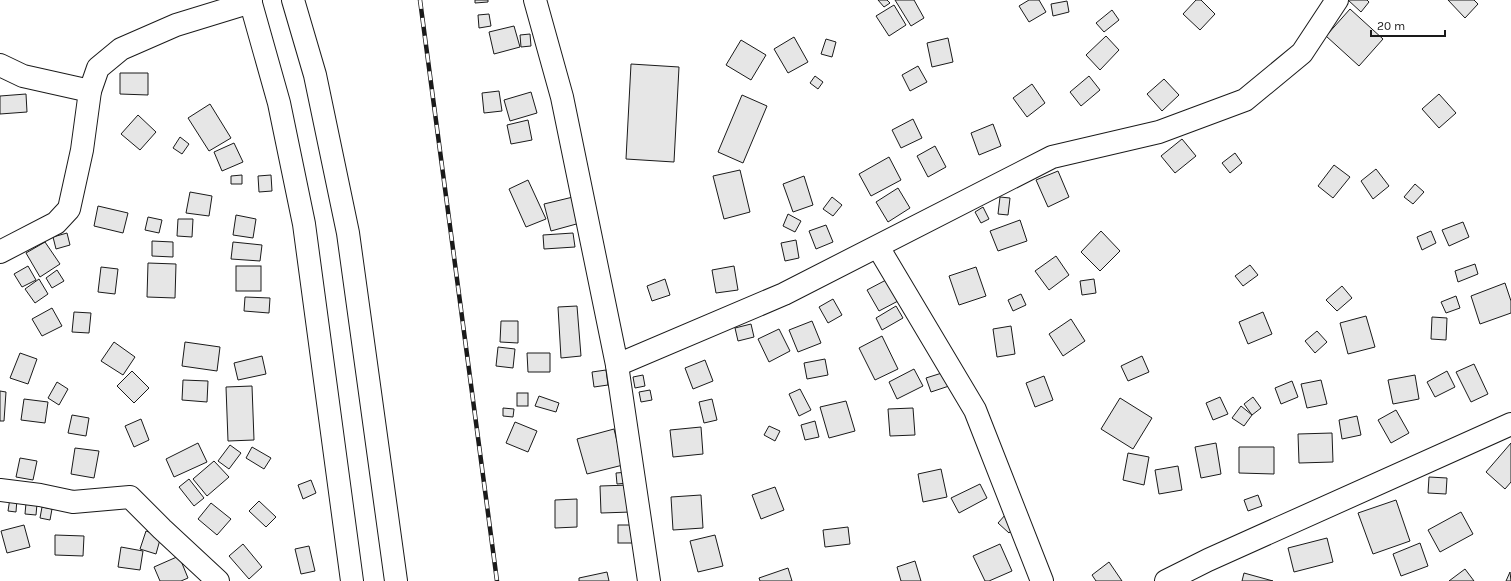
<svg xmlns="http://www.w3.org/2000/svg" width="1511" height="581" viewBox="0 0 1511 581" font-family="Karla,sans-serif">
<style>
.building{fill:#e6e6e6;stroke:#1a1a1a}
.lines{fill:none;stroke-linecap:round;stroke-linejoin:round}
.street-casing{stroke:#1a1a1a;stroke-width:24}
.highway-casing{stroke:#1a1a1a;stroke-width:24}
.street{stroke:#fff;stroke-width:22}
.highway{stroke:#fff;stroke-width:22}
.rail-casing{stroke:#1a1a1a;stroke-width:4.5}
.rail{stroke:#fff;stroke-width:3;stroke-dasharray:9;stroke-linecap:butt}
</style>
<rect width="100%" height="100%" fill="#fff"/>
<g class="building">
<path d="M475,0H488V2L475,3Z"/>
<path d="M878,0H887L890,3L884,7Z"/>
<path d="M895,0H914L924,18L911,26Z"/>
<path d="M1029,0H1039L1046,12L1029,22L1019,6Z"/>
<path d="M1196,0H1201L1215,14L1200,30L1183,14Z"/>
<path d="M1348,0H1367L1369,2L1361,12Z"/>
<path d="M1448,0H1474L1478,4L1465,18Z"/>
<path d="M1067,1L1069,12L1053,16L1051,4Z"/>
<path d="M894,5L906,25L889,36L876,16Z"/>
<path d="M1350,9L1383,39L1359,66L1326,36Z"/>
<path d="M1112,10L1119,20L1104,32L1096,23Z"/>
<path d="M489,14L491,26L479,28L478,15Z"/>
<path d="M514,26L520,47L494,54L489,32Z"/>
<path d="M530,34L531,46L521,47L520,35Z"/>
<path d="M1106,36L1119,50L1100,70L1086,55Z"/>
<path d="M794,37L808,62L788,73L774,49Z"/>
<path d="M948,38L953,62L932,67L927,43Z"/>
<path d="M826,39L836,42L832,57L821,54Z"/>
<path d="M741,40L766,55L751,80L726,65Z"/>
<path d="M631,64L679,67L674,162L626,159Z"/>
<path d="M918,66L927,82L910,91L902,75Z"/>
<path d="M120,73H148V95L120,94Z"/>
<path d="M815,76L823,82L818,89L810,83Z"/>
<path d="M1089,76L1100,90L1081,106L1070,92Z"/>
<path d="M1164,79L1179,95L1162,111L1147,94Z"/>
<path d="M1032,84L1045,103L1027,117L1013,98Z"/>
<path d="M499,91L502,111L484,113L482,93Z"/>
<path d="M531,92L537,113L510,121L504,100Z"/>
<path d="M26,94L27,112L0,114V96Z"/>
<path d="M1439,94L1456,113L1439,128L1422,109Z"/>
<path d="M742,95L767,106L743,163L718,152Z"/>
<path d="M210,104L231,138L209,151L188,118Z"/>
<path d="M138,115L156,132L140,150L121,134Z"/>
<path d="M913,119L922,138L901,148L892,130Z"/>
<path d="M528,120L532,140L511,144L507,125Z"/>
<path d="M993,124L1001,146L979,155L971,133Z"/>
<path d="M180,137L189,144L182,154L173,148Z"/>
<path d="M1182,139L1196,156L1175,173L1161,156Z"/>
<path d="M234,143L243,162L222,171L214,152Z"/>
<path d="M935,146L946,167L928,177L917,156Z"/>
<path d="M1235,153L1242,163L1230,173L1222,163Z"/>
<path d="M889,157L901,180L871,196L859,174Z"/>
<path d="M1334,165L1350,177L1333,198L1318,186Z"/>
<path d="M1376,169L1389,186L1373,199L1361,181Z"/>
<path d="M740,170L750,212L724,219L713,176Z"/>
<path d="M1058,171L1069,197L1048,207L1036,180Z"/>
<path d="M242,175V184H231V176Z"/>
<path d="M271,175L272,191L259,192L258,176Z"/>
<path d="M804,176L813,205L793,212L783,184Z"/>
<path d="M528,180L546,219L526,227L509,189Z"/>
<path d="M1415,184L1424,192L1413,204L1404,197Z"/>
<path d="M898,188L910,208L888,222L876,202Z"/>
<path d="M190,192L212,196L209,216L186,213Z"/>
<path d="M573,197L580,223L551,231L544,204Z"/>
<path d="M832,197L842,205L833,216L823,209Z"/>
<path d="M1000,197L1010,198L1008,215L998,214Z"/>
<path d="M98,206L128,213L123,233L94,226Z"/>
<path d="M983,207L989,219L981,223L975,212Z"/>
<path d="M788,214L801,221L795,232L783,226Z"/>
<path d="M236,215L256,219L253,238L233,235Z"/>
<path d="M148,217L162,220L159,233L145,230Z"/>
<path d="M178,219H193L192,237L177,236Z"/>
<path d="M1020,220L1027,241L998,251L990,231Z"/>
<path d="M1463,222L1469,237L1449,246L1442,230Z"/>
<path d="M826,225L833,242L816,249L809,231Z"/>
<path d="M1101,231L1120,251L1100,271L1081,252Z"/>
<path d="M1431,231L1436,243L1422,250L1417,237Z"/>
<path d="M67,233L70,245L56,249L53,237Z"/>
<path d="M573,233L575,247L544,249L543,235Z"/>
<path d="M796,240L799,258L785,261L781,243Z"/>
<path d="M152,241L173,242V257L152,256Z"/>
<path d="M45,242L60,264L40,277L26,253Z"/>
<path d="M233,242L262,245L260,261L231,259Z"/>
<path d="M1056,256L1069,275L1049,290L1035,271Z"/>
<path d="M148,263L176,264L175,298L147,297Z"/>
<path d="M1475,264L1478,274L1458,282L1455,271Z"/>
<path d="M1250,265L1258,275L1243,286L1235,276Z"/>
<path d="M28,266L36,280L22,287L14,274Z"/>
<rect x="236" y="266" width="25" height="25"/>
<path d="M734,266L738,290L716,293L712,270Z"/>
<path d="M101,267L118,269L115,294L98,292Z"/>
<path d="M976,267L986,296L959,305L949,276Z"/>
<path d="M57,270L64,281L52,288L46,278Z"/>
<path d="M39,279L48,294L35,303L25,289Z"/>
<path d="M665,279L670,295L652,301L647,286Z"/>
<path d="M1094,279L1096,293L1082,295L1080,281Z"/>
<path d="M886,280L898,301L879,311L867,290Z"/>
<path d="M1505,283L1511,301V313L1480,324L1471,296Z"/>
<path d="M1342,286L1352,298L1337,311L1326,300Z"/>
<path d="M1021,294L1026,305L1013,311L1008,300Z"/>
<path d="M1456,296L1460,308L1446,313L1441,302Z"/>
<path d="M245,297L270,298L269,313L244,311Z"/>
<path d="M833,299L842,315L828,323L819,307Z"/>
<path d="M577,306L581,356L561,358L558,307Z"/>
<path d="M896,306L903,318L882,330L876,318Z"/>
<path d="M52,308L62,326L42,336L32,319Z"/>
<path d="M74,312L91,313L89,333L72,332Z"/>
<path d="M1263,312L1272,334L1248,344L1239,322Z"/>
<path d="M1366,316L1375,347L1348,354L1340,323Z"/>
<path d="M1432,317L1447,318L1446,340L1431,339Z"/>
<path d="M1071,319L1085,341L1063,356L1049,334Z"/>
<path d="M501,321H518V343L500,342Z"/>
<path d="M812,321L821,343L798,352L789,330Z"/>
<path d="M751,324L754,337L738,341L735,328Z"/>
<path d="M1011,326L1015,354L997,357L993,329Z"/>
<path d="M779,329L790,351L769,362L758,339Z"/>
<path d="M1317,331L1327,342L1315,353L1305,341Z"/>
<path d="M882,336L898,369L875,380L859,348Z"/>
<path d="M114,342L135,357L123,375L101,361Z"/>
<path d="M185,342L220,347L217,371L182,366Z"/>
<path d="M498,347L515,349L513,368L496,366Z"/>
<path d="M20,353L37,359L28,384L10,378Z"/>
<path d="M527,353H550V372H528Z"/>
<path d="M262,356L266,374L238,380L234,363Z"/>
<path d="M1142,356L1149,372L1128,381L1121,366Z"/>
<path d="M825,359L828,375L807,379L804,363Z"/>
<path d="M705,360L713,381L693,389L685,368Z"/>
<path d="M1474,364L1488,394L1471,402L1456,372Z"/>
<path d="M914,369L923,386L897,399L889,382Z"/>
<path d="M606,370L608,385L594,387L592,372Z"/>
<path d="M132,371L149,388L134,403L117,386Z"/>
<path d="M1447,371L1455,387L1435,397L1427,382Z"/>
<path d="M945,372L949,386L931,392L926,378Z"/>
<path d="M643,375L645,386L635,388L633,377Z"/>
<path d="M1415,375L1419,399L1393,404L1388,380Z"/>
<path d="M1044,376L1053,400L1035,407L1026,383Z"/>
<path d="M183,380L208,381L207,402L182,400Z"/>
<path d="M1321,380L1327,404L1307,408L1301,384Z"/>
<path d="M1292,381L1298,397L1281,404L1275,388Z"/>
<path d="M57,382L68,389L59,405L48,398Z"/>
<path d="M252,386L254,440L228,441L226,387Z"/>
<path d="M800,389L811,410L799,416L789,394Z"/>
<path d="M650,390L652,400L641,402L639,392Z"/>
<path d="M0,391L6,392L4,421H0Z"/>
<rect x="517" y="393" width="11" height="13"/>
<path d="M539,396L559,403L556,412L535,406Z"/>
<path d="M1220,397L1228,414L1213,420L1206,403Z"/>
<path d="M1253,397L1261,408L1252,415L1244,404Z"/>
<path d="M1120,398L1152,418L1133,449L1101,429Z"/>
<path d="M24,399L48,402L45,423L21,420Z"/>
<path d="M712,399L717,420L704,423L699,402Z"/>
<path d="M846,401L855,431L829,438L820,407Z"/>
<path d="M1241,406L1252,415L1244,426L1232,418Z"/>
<path d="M503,408L514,409L513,417L503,416Z"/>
<path d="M913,408L915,435L890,436L888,409Z"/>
<path d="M1396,410L1409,433L1391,443L1378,420Z"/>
<path d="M72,415L89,418L86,436L68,433Z"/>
<path d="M1357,416L1361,435L1342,439L1339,420Z"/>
<path d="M141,419L149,440L134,447L125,426Z"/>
<path d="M815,421L819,437L805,440L801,425Z"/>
<path d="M515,422L537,431L528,452L506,443Z"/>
<path d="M769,426L780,431L775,441L764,435Z"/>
<path d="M701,427L703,454L673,457L670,430Z"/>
<path d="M614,429L623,465L587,474L577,439Z"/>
<path d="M1332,433L1333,462L1299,463L1298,434Z"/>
<path d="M198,443L207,462L174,477L166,459Z"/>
<path d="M1216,443L1221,474L1201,478L1195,447Z"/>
<path d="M1511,443V482L1505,489L1486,472Z"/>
<path d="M230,445L241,453L229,469L218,461Z"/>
<path d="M252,447L271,458L264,469L246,458Z"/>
<path d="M1239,447H1274V474L1239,473Z"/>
<path d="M75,448L99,451L94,478L71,474Z"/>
<path d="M1128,453L1149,457L1144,485L1123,480Z"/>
<path d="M20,458L37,461L33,480L16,477Z"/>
<path d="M214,461L229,477L207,496L193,479Z"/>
<path d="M1178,466L1182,490L1159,494L1155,470Z"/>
<path d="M941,469L947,497L923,502L918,474Z"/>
<path d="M629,472V483L617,484L616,473Z"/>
<path d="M1429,477L1447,478L1446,494L1428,493Z"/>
<path d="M189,479L204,498L194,506L179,487Z"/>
<path d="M311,480L316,493L303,499L298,485Z"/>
<path d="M980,484L987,498L959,513L951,498Z"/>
<path d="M630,485L631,512L601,513L600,486Z"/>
<path d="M775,487L784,510L761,519L752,495Z"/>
<path d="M701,495L703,528L673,530L671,497Z"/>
<path d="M1258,495L1262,506L1248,511L1244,500Z"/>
<path d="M10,498L17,499L16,512L8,511Z"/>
<path d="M577,499V527L555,528V500Z"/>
<path d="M1396,500L1410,541L1373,554L1358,513Z"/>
<path d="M259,501L276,517L266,527L249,511Z"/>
<path d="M26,503L37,504L36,515L25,514Z"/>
<path d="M211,503L231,519L217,535L198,519Z"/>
<path d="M42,507L52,509L50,520L40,518Z"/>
<path d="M1461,512L1473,534L1440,552L1428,530Z"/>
<path d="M1006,514L1017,524L1009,533L998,523Z"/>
<path d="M24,525L30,547L7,553L1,531Z"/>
<rect x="618" y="525" width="17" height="18"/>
<path d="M848,527L850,544L825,547L823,530Z"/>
<path d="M146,531L161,536L156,554L140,549Z"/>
<path d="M55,535L84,536L83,556L55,555Z"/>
<path d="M715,535L723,566L698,572L690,541Z"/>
<path d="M1327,538L1333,562L1294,572L1288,548Z"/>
<path d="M1420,543L1428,566L1401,576L1393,554Z"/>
<path d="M243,544L262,567L249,579L229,556Z"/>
<path d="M1000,544L1012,571L989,581H985L973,556Z"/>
<path d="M309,546L315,571L301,574L295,549Z"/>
<path d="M121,547L143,551L140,570L118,567Z"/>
<path d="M179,556L188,578L181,581H160L154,567Z"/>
<path d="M915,561L921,581H901L897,567Z"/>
<path d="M1109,562L1122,581H1096L1092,575Z"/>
<path d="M788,568L792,581H760L759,578Z"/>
<path d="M1465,569L1474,581H1449Z"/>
<path d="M607,572L609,581H579V578Z"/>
<path d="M1510,572L1511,581H1506Z"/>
<path d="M1244,573L1273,581H1242Z"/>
</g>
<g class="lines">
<defs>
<g id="street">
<path d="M535,0L562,97L617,365L649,581"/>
<path d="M0,65L23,76L90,91"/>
<path d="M878,247L975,410L1042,581"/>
<path d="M0,252L56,223L69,209L82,150L90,91L98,68L121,49L176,25L251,2"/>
<path d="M617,365L784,294L1052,157L1159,132L1245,100L1302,53L1337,0"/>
<path d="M0,490L40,495L73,502L130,497L162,529L218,581"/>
<path d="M1166,581L1208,560L1511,424"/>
</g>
<g id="highway">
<path d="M250,0L279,103L304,224L352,581"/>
<path d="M293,0L315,75L348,233L396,581"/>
</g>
</defs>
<use href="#street" class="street-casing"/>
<use href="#highway" class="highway-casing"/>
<use href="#street" class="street"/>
<use href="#highway" class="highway"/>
<defs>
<path id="rail" d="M420,0L497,581"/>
</defs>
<use href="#rail" class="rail-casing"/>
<use href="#rail" class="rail"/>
</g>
<path d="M1371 30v6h74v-6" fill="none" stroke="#1a1a1a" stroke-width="2"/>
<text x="1377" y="30" font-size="12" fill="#1a1a1a" stroke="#ffffff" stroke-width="3" paint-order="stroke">20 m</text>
</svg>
